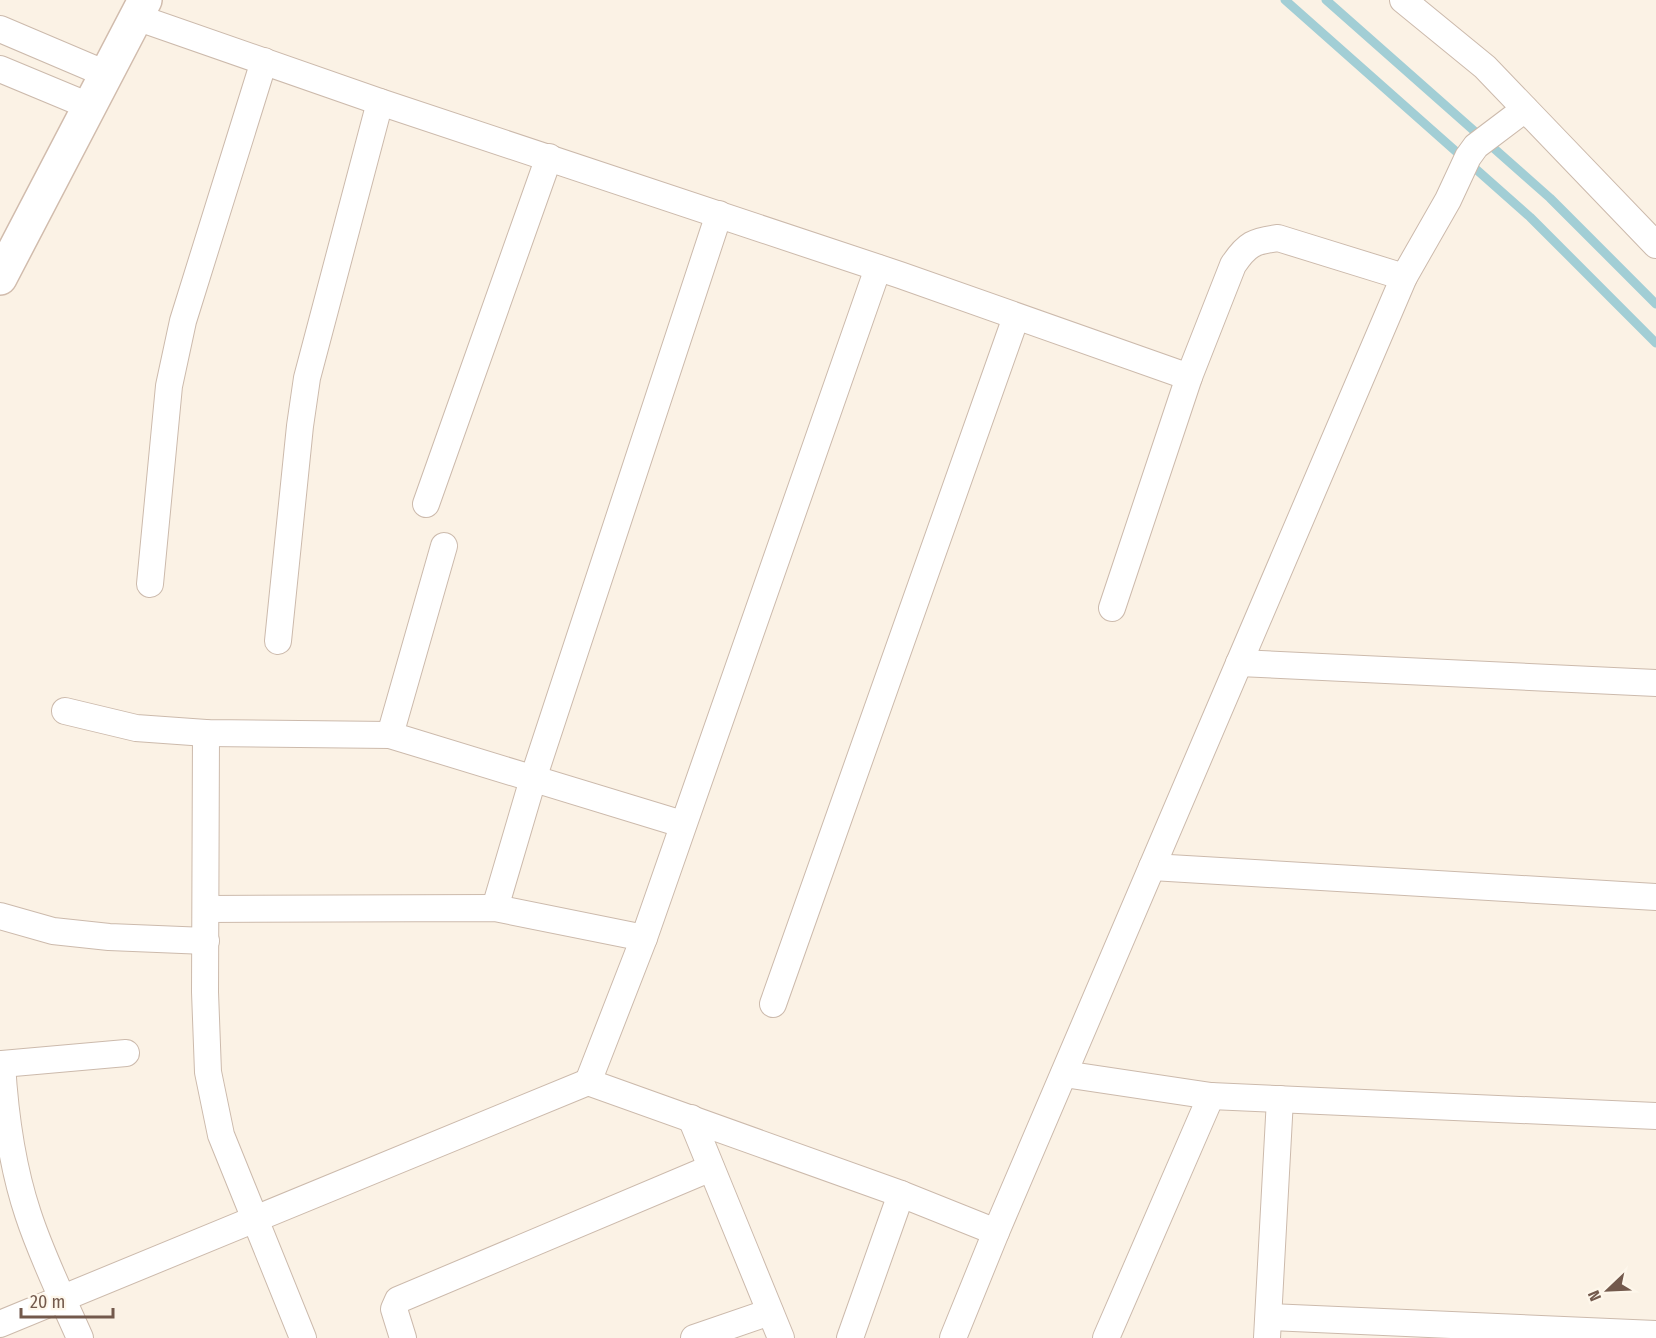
<svg xmlns="http://www.w3.org/2000/svg" width="1656" height="1338" viewBox="0 0 1656 1338" font-family="'Fira Sans Condensed',sans-serif">
<style>
.lines{fill:none;stroke-linecap:round;stroke-linejoin:round}
.stream{stroke:#a2ced5;stroke-width:9}
.minor-casing{stroke:#ccbaac;stroke-width:28}
.secondary-casing{stroke:#d1bcad;stroke-width:36}
.minor{stroke:#fff;stroke-width:26}
.secondary{stroke:#fff;stroke-width:33}
</style>
<rect width="100%" height="100%" fill="#fbf2e5"/>
<g class="lines">
<g class="stream">
<path d="M1285,0L1530,217L1656,343"/>
<path d="M1326,0L1550,198L1656,304"/>
</g>
<defs>
<g id="minor">
<path d="M1403,0L1485,67L1656,245"/>
<path d="M136,17L380,102L900,275L1189,377"/>
<path d="M0,29L106,74"/>
<path d="M0,69L89,106"/>
<path d="M426,504L549,157"/>
<path d="M150,584L169,386L183,321L264,61"/>
<path d="M1112,608L1189,377L1233,265C1247,244 1254,241 1278,238L1404,277"/>
<path d="M278,641L300,426L307,378L380,102"/>
<path d="M1239,663L1656,683"/>
<path d="M65,711L136,728L206,733L390,735L682,824"/>
<path d="M206,733L205,992L208,1072L221,1135L303,1338"/>
<path d="M390,735L444,546"/>
<path d="M1152,867L1656,897"/>
<path d="M495,908L533,779L719,214"/>
<path d="M206,909L495,908L644,938"/>
<path d="M0,916L53,931L109,937L206,941"/>
<path d="M773,1004L1016,317"/>
<path d="M0,1064H2C5,1114 12,1166 28,1214C42,1257 62,1297 80,1338"/>
<path d="M2,1064L126,1053"/>
<path d="M1064,1074L1211,1096L1656,1116"/>
<path d="M588,1082L644,938L878,268"/>
<path d="M691,1118L781,1338"/>
<path d="M1269,1317L1656,1334"/>
<path d="M0,1324L588,1082L901,1194L996,1232"/>
<path d="M403,1338L394,1309L398,1300L711,1168"/>
<path d="M694,1338L770,1312"/>
<path d="M850,1338L901,1194"/>
<path d="M953,1338L996,1232L1404,277L1448,200L1468,157L1476,146L1525,109"/>
<path d="M1106,1338L1211,1096"/>
<path d="M1267,1338L1280,1099"/>
</g>
<path id="secondary" d="M0,278L145,0"/>
</defs>
<use href="#minor" class="minor-casing"/>
<use href="#secondary" class="secondary-casing"/>
<use href="#minor" class="minor"/>
<use href="#secondary" class="secondary"/>
</g>
<g transform="translate(1608 1290) rotate(247)" stroke="#fef7eb" stroke-width="4.5" paint-order="stroke">
<path d="M0-4.5L10 22L0 15L-10 22Z" fill="#73594c"/>
<text y="-9" font-size="16" font-weight="bold" text-anchor="middle" fill="#73594c">N</text>
</g>
<path d="M21 1308v9h92v-9" fill="none" stroke="#73594c" stroke-width="3"/>
<text x="30" y="1308" font-size="18" fill="#73594c" stroke="#fef7eb" stroke-width="4.5" paint-order="stroke">20 m</text>
</svg>
